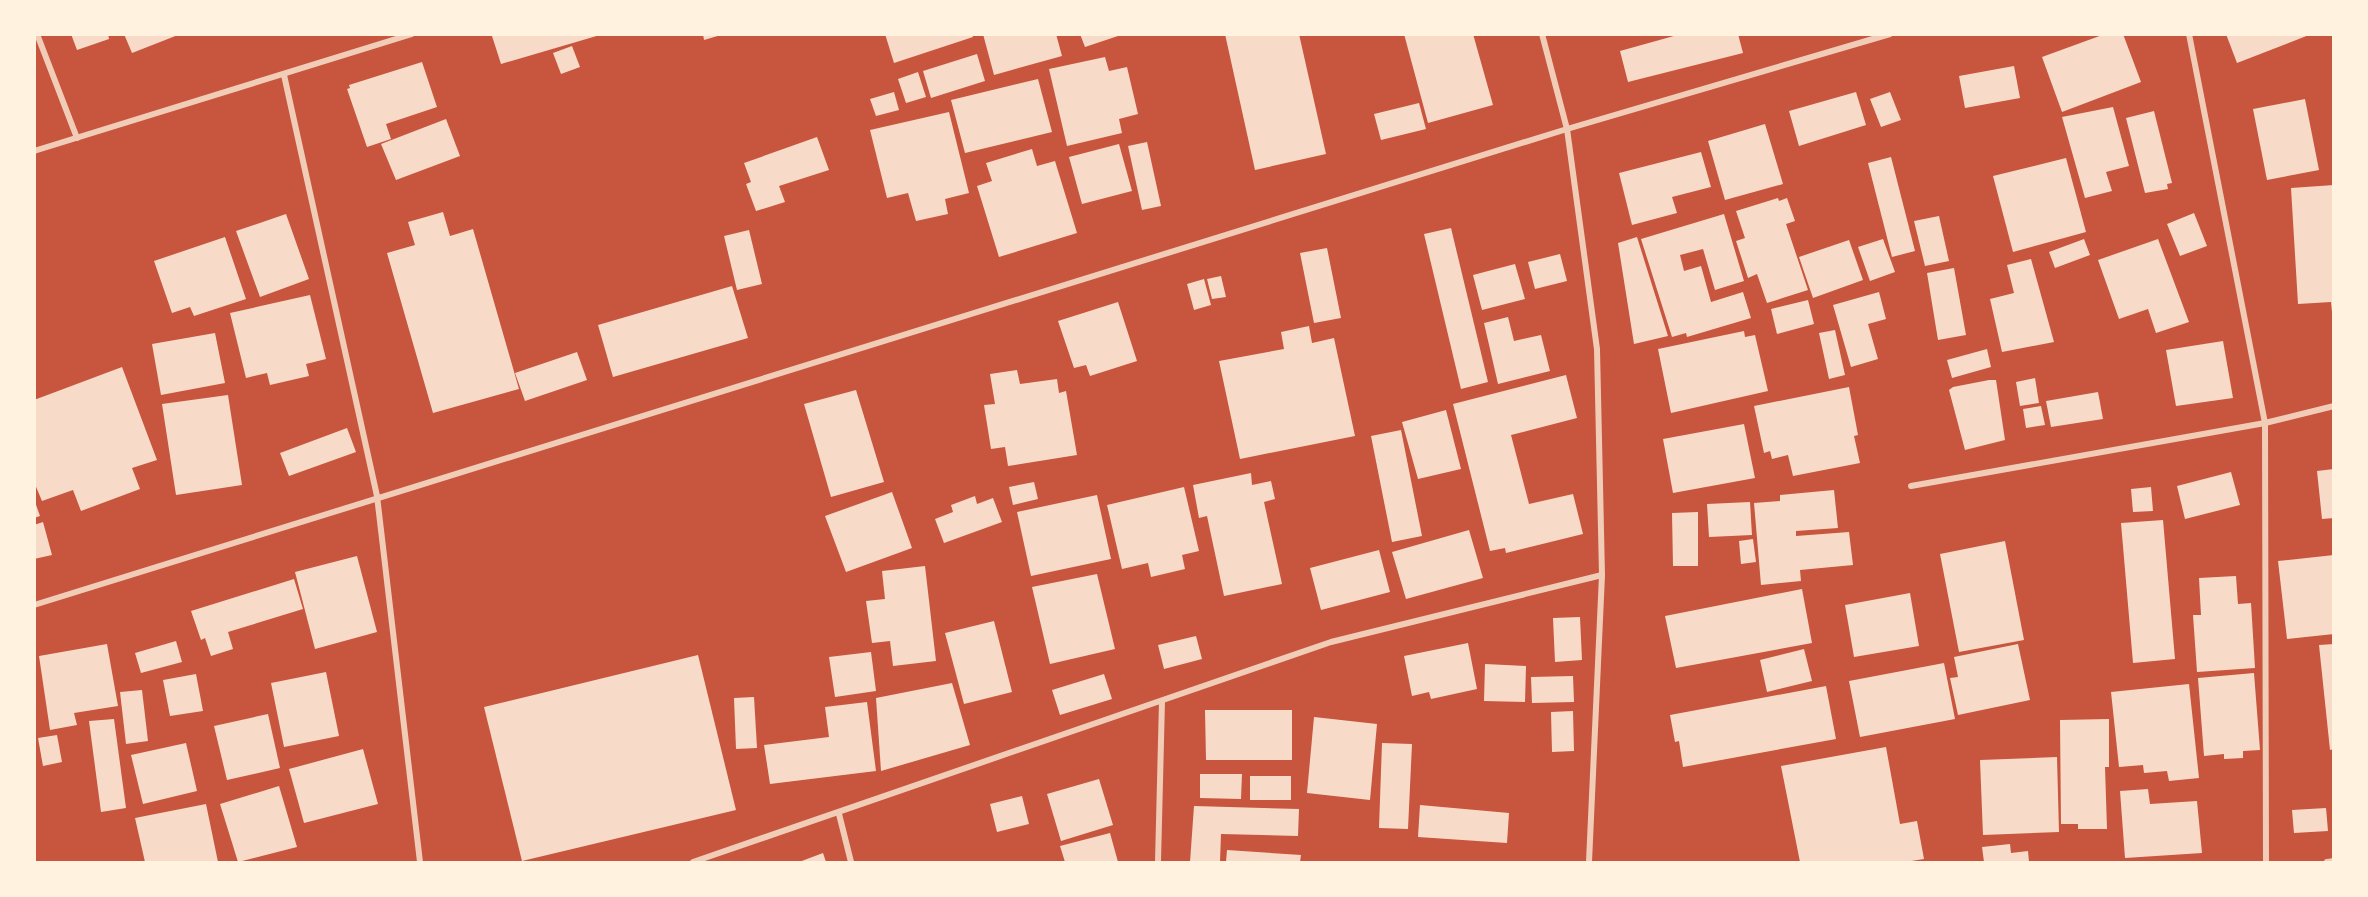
<svg xmlns="http://www.w3.org/2000/svg" width="2368" height="897" viewBox="0 0 2368 897" font-family="Quicksand,sans-serif">
<style>
.building{fill:#f7dbc8}
.lines{fill:none;stroke-linecap:round;stroke-linejoin:round}
.minor{stroke:#f1ccb7;stroke-width:6}
</style>
<rect width="100%" height="100%" fill="#c8553d"/>
<g class="building">
<path d="M71,34H108L109,39L77,50Z"/>
<path d="M124,34H178V35L132,53Z"/>
<path d="M497,34H600V35L501,64L492,36Z"/>
<path d="M703,34H721V35L704,40Z"/>
<path d="M885,34H972L973,37L894,63Z"/>
<path d="M983,34H1056L1062,56L994,75Z"/>
<path d="M1080,34H1120L1121,35L1085,47Z"/>
<path d="M1225,34H1299L1326,154L1255,170Z"/>
<path d="M1404,34H1473L1493,105L1428,123Z"/>
<path d="M1681,34H1738L1743,53L1628,82L1620,51Z"/>
<path d="M2105,34H2123L2141,82L2062,112L2042,57Z"/>
<path d="M2226,34H2309V35L2237,63Z"/>
<path d="M572,46L580,67L561,74L553,53Z"/>
<path d="M977,54L985,81L931,98L923,71Z"/>
<path d="M1105,57L1109,71L1127,67L1138,114L1119,119L1122,133L1067,146L1049,69Z"/>
<path d="M422,62L437,107L386,124L391,139L367,147L347,89L350,88L349,85Z"/>
<path d="M2014,66L2020,98L1965,108L1959,76Z"/>
<path d="M918,72L926,97L906,103L898,79Z"/>
<path d="M1038,79L1052,132L965,153L951,100Z"/>
<path d="M894,92L899,110L876,116L870,99Z"/>
<path d="M1856,92L1866,125L1799,146L1789,111Z"/>
<path d="M1890,92L1901,120L1881,127L1870,99Z"/>
<path d="M2305,99L2319,170L2267,180L2253,109Z"/>
<path d="M1419,103L1426,129L1381,140L1374,114Z"/>
<path d="M2113,107L2129,166L2106,172L2112,191L2085,198L2062,117Z"/>
<path d="M2154,111L2172,183L2167,184L2168,189L2145,193L2126,118Z"/>
<path d="M949,112L969,193L945,199L948,214L916,221L908,193L887,198L870,130Z"/>
<path d="M446,119L460,156L396,180L381,144Z"/>
<path d="M1765,124L1783,184L1725,200L1708,141Z"/>
<path d="M817,137L829,170L779,186L785,202L756,211L746,184L751,182L744,163Z"/>
<path d="M1147,142L1161,206L1142,210L1128,146Z"/>
<path d="M1119,144L1132,191L1082,204L1069,157Z"/>
<path d="M1032,149L1037,166L1055,161L1077,233L999,257L977,186L992,181L986,163Z"/>
<path d="M1701,152L1711,187L1672,197L1677,213L1632,225L1619,173Z"/>
<path d="M1891,157L1915,251L1892,257L1868,163Z"/>
<path d="M2066,158L2086,232L2013,252L1993,176Z"/>
<path d="M2334,185V312H2332L2331,302L2298,304L2291,188Z"/>
<path d="M1778,198L1779,201L1787,198L1795,221L1786,224L1808,290L1767,303L1757,274L1748,278L1736,241L1745,238L1736,211Z"/>
<path d="M443,212L450,236L473,229L519,389L433,413L387,253L415,245L408,222Z"/>
<path d="M2194,213L2207,246L2180,256L2167,224Z"/>
<path d="M286,214L309,279L260,297L236,231Z"/>
<path d="M1724,214L1744,281L1715,290L1703,249L1680,255L1684,271L1701,266L1711,302L1743,292L1751,318L1687,337L1686,333L1672,337L1641,239Z"/>
<path d="M1939,216L1949,261L1925,266L1914,221Z"/>
<path d="M1451,228L1488,382L1461,389L1424,234Z"/>
<path d="M749,230L762,284L737,290L724,236Z"/>
<path d="M225,237L246,299L194,316L190,307L172,313L154,261Z"/>
<path d="M1637,237L1668,336L1634,344L1618,243Z"/>
<path d="M1883,239L1895,272L1870,281L1858,247Z"/>
<path d="M2084,239L2090,255L2055,268L2049,252Z"/>
<path d="M2158,239L2189,322L2156,333L2148,309L2119,319L2098,260Z"/>
<path d="M1849,240L1863,280L1813,298L1799,257Z"/>
<path d="M1327,248L1341,318L1314,323L1300,253Z"/>
<path d="M1560,254L1567,281L1535,289L1528,262Z"/>
<path d="M2031,259L2054,342L2002,352L1990,299L2014,293L2007,265Z"/>
<path d="M1515,264L1525,299L1482,310L1473,275Z"/>
<path d="M1954,268L1966,335L1938,340L1927,273Z"/>
<path d="M1221,276L1226,297L1212,299L1207,279Z"/>
<path d="M1204,279L1211,305L1194,310L1187,284Z"/>
<path d="M732,286L748,338L613,377L598,325Z"/>
<path d="M1879,292L1886,319L1868,324L1878,359L1851,367L1833,305Z"/>
<path d="M310,295L326,359L306,364L309,376L270,385L267,373L246,378L230,313Z"/>
<path d="M1808,300L1814,324L1777,334L1771,309Z"/>
<path d="M1118,302L1137,361L1090,376L1086,365L1074,368L1058,321Z"/>
<path d="M1508,317L1514,341L1541,335L1550,371L1498,384L1484,323Z"/>
<path d="M1309,326L1312,343L1334,338L1355,436L1240,459L1219,361L1284,349L1281,332Z"/>
<path d="M1835,330L1845,375L1829,379L1819,333Z"/>
<path d="M1744,331L1745,337L1755,335L1768,391L1671,413L1658,349Z"/>
<path d="M215,333L225,383L161,395L152,344Z"/>
<path d="M2223,341L2233,398L2176,406L2166,350Z"/>
<path d="M1987,349L1991,367L1952,378L1947,360Z"/>
<path d="M577,352L587,380L525,401L515,373Z"/>
<path d="M122,367L157,460L132,468L140,489L81,511L73,490L42,501L34,482V400Z"/>
<path d="M1017,370L1020,384L1057,379L1059,393L1066,391L1077,455L1008,466L1005,447L991,449L984,405L995,404L990,374Z"/>
<path d="M1566,375L1577,418L1511,435L1529,504L1573,494L1583,534L1506,553L1505,548L1490,551L1453,404Z"/>
<path d="M2035,378L2039,403L2020,406L2016,382Z"/>
<path d="M1989,380H1996L2005,440L1965,450L1949,390L1953,387Z"/>
<path d="M1849,387L1858,435L1854,436L1860,463L1793,476L1788,455L1772,459L1770,451L1764,453L1754,406Z"/>
<path d="M856,390L884,482L831,497L804,404Z"/>
<path d="M2098,392L2103,419L2051,427L2046,401Z"/>
<path d="M228,395L242,485L176,495L162,404Z"/>
<path d="M2041,406L2045,425L2026,428L2023,409Z"/>
<path d="M1446,410L1461,469L1418,479L1402,422Z"/>
<path d="M1744,424L1755,478L1673,493L1663,439Z"/>
<path d="M347,428L356,452L289,476L280,453Z"/>
<path d="M1401,430L1422,536L1392,542L1371,436Z"/>
<path d="M2334,469V518L2322,519L2317,471Z"/>
<path d="M2231,472L2240,505L2185,519L2177,486Z"/>
<path d="M1251,473L1252,485L1271,481L1275,499L1264,502L1282,584L1224,596L1207,516L1199,518L1193,485Z"/>
<path d="M1034,482L1038,499L1013,505L1009,487Z"/>
<path d="M1184,487L1199,551L1182,555L1185,569L1151,577L1148,563L1122,569L1107,505Z"/>
<path d="M2151,487L2153,511L2133,512L2131,489Z"/>
<path d="M1834,490L1838,528L1796,531V536L1849,532L1853,565L1800,570L1801,581L1761,585L1754,503L1780,501V495Z"/>
<path d="M892,492L912,548L846,572L825,516Z"/>
<path d="M1097,495L1111,559L1031,576L1017,512Z"/>
<path d="M975,496L977,504L993,498L1002,522L944,543L935,519L953,512L951,505Z"/>
<path d="M34,499L40,516L34,518Z"/>
<path d="M1750,502L1752,535L1709,537L1707,504Z"/>
<path d="M1698,512V566H1673L1672,513Z"/>
<path d="M2163,520L2175,659L2133,663L2121,523Z"/>
<path d="M43,522L52,555L34,559V525Z"/>
<path d="M1469,530L1483,578L1406,599L1392,552Z"/>
<path d="M1753,539L1756,562L1741,564L1739,541Z"/>
<path d="M2005,541L2024,640L1959,652L1940,554Z"/>
<path d="M1379,550L1390,592L1321,610L1310,568Z"/>
<path d="M2334,555V634L2287,639L2278,561Z"/>
<path d="M357,556L377,632L315,649L295,572Z"/>
<path d="M925,566L936,661L893,666L890,641L872,643L866,601L885,599L882,571Z"/>
<path d="M1097,574L1115,649L1050,664L1032,587Z"/>
<path d="M2236,576L2238,604L2251,603L2255,668L2197,672L2193,615H2201L2199,578Z"/>
<path d="M294,579L303,609L228,632L233,649L211,656L205,638L201,640L191,611Z"/>
<path d="M1802,589L1812,643L1676,668L1665,616Z"/>
<path d="M1910,593L1919,646L1854,657L1845,605Z"/>
<path d="M1580,617L1582,660L1555,662L1553,618Z"/>
<path d="M994,621L1012,692L964,704L945,633Z"/>
<path d="M1196,636L1202,659L1164,669L1158,645Z"/>
<path d="M176,641L182,662L141,673L135,653Z"/>
<path d="M1468,643L1477,689L1431,699L1429,692L1412,696L1404,656Z"/>
<path d="M107,644L118,706L74,713L77,725L50,730L39,656Z"/>
<path d="M2018,644L2030,700L1958,715L1950,678L1958,677L1954,657Z"/>
<path d="M2334,644V749L2330,750L2319,645Z"/>
<path d="M1804,649L1812,681L1767,692L1760,660Z"/>
<path d="M871,652L876,691L835,697L829,657Z"/>
<path d="M698,655L736,810L522,861L484,707Z"/>
<path d="M1944,663L1955,719L1860,737L1849,681Z"/>
<path d="M1485,664L1526,666L1525,702L1484,701Z"/>
<path d="M326,672L339,736L284,747L271,683Z"/>
<path d="M2254,673L2260,750L2243,751V758L2224,759V754L2204,756L2198,678Z"/>
<path d="M196,674L203,711L170,716L163,680Z"/>
<path d="M1104,674L1112,699L1060,715L1052,690Z"/>
<path d="M1573,676L1574,702L1532,703L1531,677Z"/>
<path d="M952,683L970,745L881,771L876,698Z"/>
<path d="M2189,684L2199,778L2169,781L2167,771L2144,773L2143,765L2119,767L2111,692Z"/>
<path d="M1826,686L1836,739L1683,767L1679,741L1675,742L1670,715Z"/>
<path d="M142,690L148,741L126,744L120,692Z"/>
<path d="M754,697L757,748L736,749L734,698Z"/>
<path d="M867,702L876,771L770,784L764,745L829,737L825,707Z"/>
<path d="M1205,710H1292V760H1206Z"/>
<path d="M1573,711L1574,751L1552,752L1551,712Z"/>
<path d="M268,714L280,768L227,780L214,726Z"/>
<path d="M1314,717L1377,724L1370,800L1307,793Z"/>
<path d="M114,719L126,808L101,812L89,721Z"/>
<path d="M2109,719V767H2105L2107,829H2078V824H2061L2060,720Z"/>
<path d="M57,735L62,762L43,766L38,738Z"/>
<path d="M186,743L197,791L143,804L131,755Z"/>
<path d="M1382,743L1412,744L1408,829L1379,828Z"/>
<path d="M1886,747L1900,824L1917,821L1924,859L1905,862H1800L1781,766Z"/>
<path d="M363,749L378,804L304,823L289,769Z"/>
<path d="M2057,757L2059,832L1983,835L1980,760Z"/>
<path d="M1200,774H1242L1241,799L1200,798Z"/>
<rect x="1250" y="776" width="41" height="24"/>
<path d="M1099,779L1113,825L1061,841L1047,794Z"/>
<path d="M279,786L297,847L238,862L220,804Z"/>
<path d="M2148,789L2150,804L2197,801L2202,853L2125,858L2120,791Z"/>
<path d="M1022,796L1029,824L997,832L990,804Z"/>
<path d="M206,804L218,862H145L135,818Z"/>
<path d="M1420,805L1509,813L1507,843L1418,837Z"/>
<path d="M1194,806L1299,809L1298,836L1221,834L1220,862H1190Z"/>
<path d="M2326,808L2328,831L2294,833L2292,810Z"/>
<path d="M1110,833L1118,862H1065L1060,846Z"/>
<path d="M2010,844L2011,853L2028,851L2029,862H1984L1982,847Z"/>
<path d="M1227,850L1301,855L1300,862H1226Z"/>
<path d="M823,853L826,862H799Z"/>
</g>
<g class="lines">
<g class="minor">
<path d="M37,34L77,138"/>
<path d="M1542,34L1567,129L1597,349L1602,575L1589,862"/>
<path d="M2189,34L2265,423L2266,862"/>
<path d="M284,75L377,496L420,862"/>
<path d="M34,151L412,34"/>
<path d="M1911,486L2265,423L2334,406"/>
<path d="M34,605L1567,129L1890,34"/>
<path d="M839,814L851,862"/>
<path d="M693,862L1331,642L1602,575"/>
<path d="M1158,862L1162,701"/>
<path d="M2327,862L2334,861"/>
</g>
</g>
<rect width="2368" height="897" fill="none" stroke="#fff3e0" stroke-width="72"/>
</svg>
